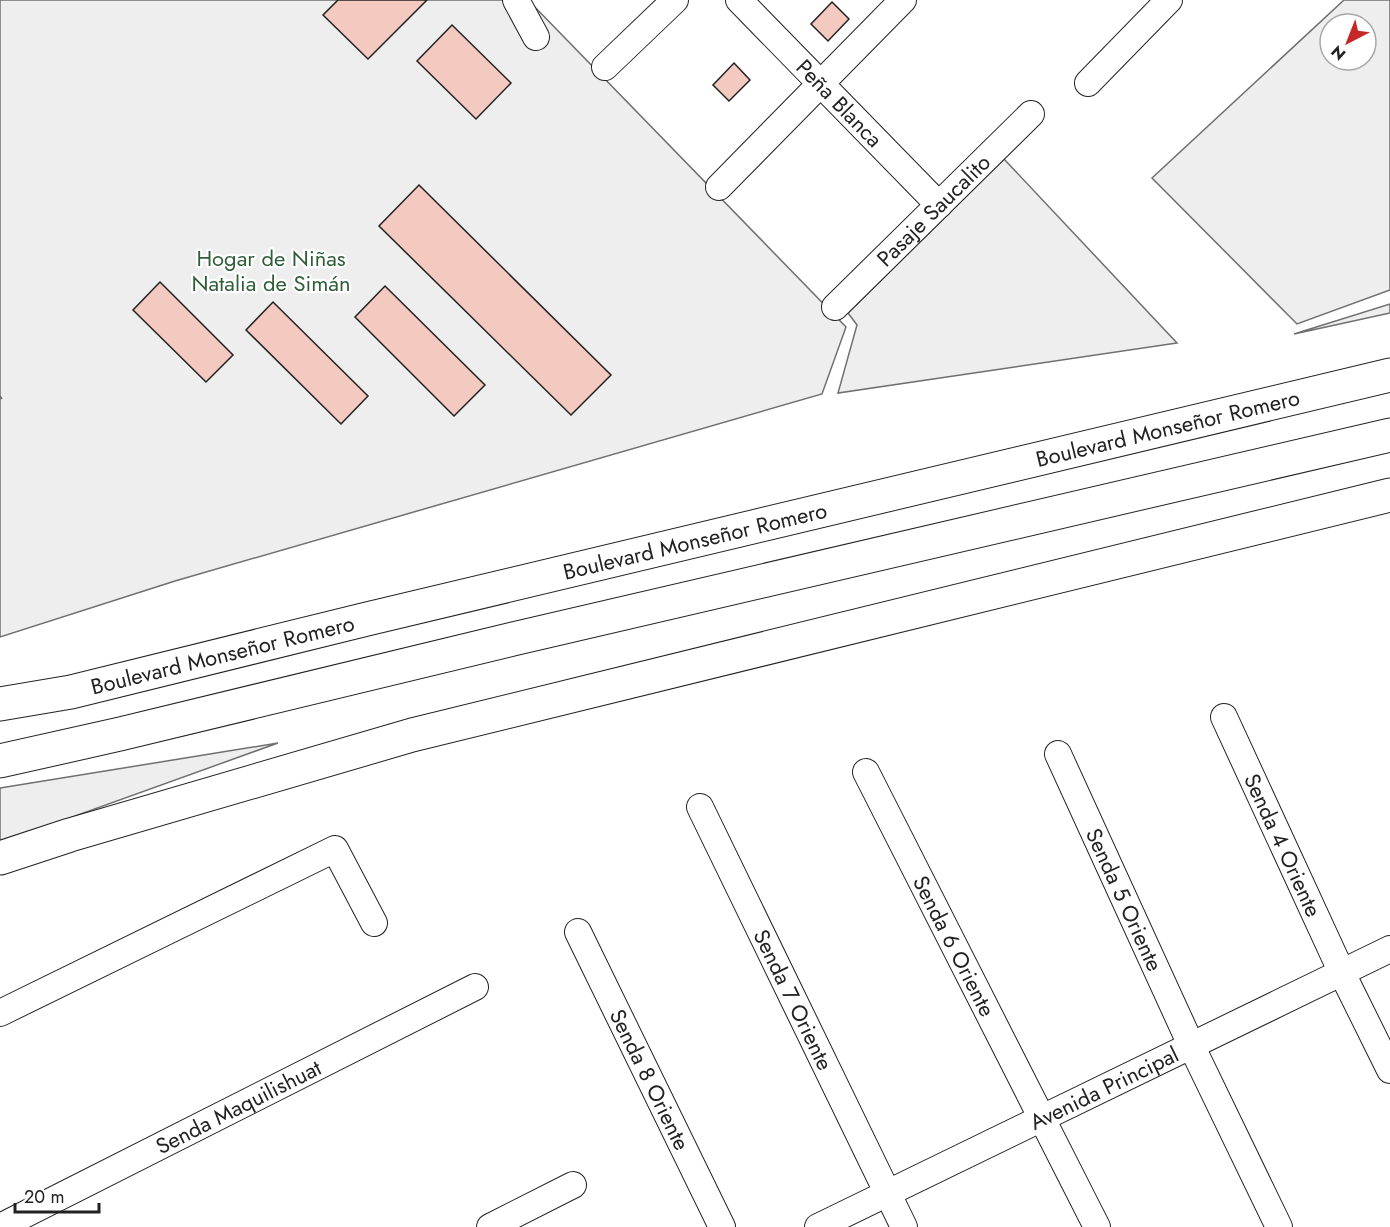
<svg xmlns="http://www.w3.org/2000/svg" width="1390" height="1227" viewBox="0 0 1390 1227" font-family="Jost,sans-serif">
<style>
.green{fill:#eee;stroke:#6f6f6f;stroke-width:1.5;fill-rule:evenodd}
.building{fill:#f3c9c0;stroke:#222;stroke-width:1.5}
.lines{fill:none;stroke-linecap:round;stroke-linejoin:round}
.minor-casing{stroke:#222;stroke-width:28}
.trunk-casing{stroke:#222;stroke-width:35}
.minor{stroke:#fff;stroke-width:26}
.trunk{stroke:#fff;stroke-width:33}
.labels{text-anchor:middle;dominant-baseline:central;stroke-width:4.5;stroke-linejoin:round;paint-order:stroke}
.street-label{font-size:22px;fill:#222;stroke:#fff}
.park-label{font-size:22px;fill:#2f5e38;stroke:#fff}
</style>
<rect width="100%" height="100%" fill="#fff"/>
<g class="green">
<path d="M0,0H528L846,327L822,394L175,581L0,637V397L2,399L0,396Z"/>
<path d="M1344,0H1390V290L1297,324L1152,178ZM1330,24H1366V60H1330Z"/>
<path d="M1004,159L1177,343L838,393L857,325L848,313Z"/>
<path d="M1390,304V313L1294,334Z"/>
<path d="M278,743L0,843V788Z"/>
</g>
<g class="building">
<path d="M338,0H427L368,59L323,15Z"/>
<path d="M832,2L849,19L828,41L811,24Z"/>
<path d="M452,25L511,83L476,119L417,61Z"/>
<path d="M734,63L750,80L729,101L713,85Z"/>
<path d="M419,185L611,375L571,415L379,226Z"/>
<path d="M160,282L233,355L206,382L133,310Z"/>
<path d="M385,286L485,385L454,416L355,317Z"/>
<path d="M273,302L368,396L341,424L246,330Z"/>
</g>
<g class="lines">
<defs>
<g id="minor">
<path d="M516,0L536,37"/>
<path id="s1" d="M739,0L939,205"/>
<path d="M605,67L675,0"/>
<path d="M1088,83L1169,0"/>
<path d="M719,187L903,0"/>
<path id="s2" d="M835,307L1031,114"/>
<path id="s3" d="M1224,717L1342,973L1390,1070"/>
<path id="s4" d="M1058,754L1191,1045L1279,1227"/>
<path id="s5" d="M866,772L1097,1227"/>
<path id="s6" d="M700,807L904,1227"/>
<path id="s7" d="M578,932L722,1227"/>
<path d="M0,1013L335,849L374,923"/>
<path id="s8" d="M0,1227L475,987"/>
<path d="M490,1227L573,1185"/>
<path id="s9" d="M818,1227L1390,949"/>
</g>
<g id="trunk">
<path id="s10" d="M0,704L71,692L367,619L1390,375"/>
<path d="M0,761L120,734L513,639L1390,435"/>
<path d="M0,858L70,835L412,735L1390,495"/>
</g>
</defs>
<use href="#minor" class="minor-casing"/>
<use href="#trunk" class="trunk-casing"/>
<use href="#minor" class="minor"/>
<use href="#trunk" class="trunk"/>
</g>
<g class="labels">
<g class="street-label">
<text stroke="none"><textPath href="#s1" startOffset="144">Peña Blanca</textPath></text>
<text stroke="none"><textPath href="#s2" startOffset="138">Pasaje Saucalito</textPath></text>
<text stroke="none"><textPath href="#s10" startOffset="1200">Boulevard Monseñor Romero</textPath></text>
<text stroke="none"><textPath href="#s10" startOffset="714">Boulevard Monseñor Romero</textPath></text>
<text stroke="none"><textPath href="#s10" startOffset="228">Boulevard Monseñor Romero</textPath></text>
<text stroke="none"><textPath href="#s3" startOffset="141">Senda 4 Oriente</textPath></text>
<text stroke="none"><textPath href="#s4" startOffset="160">Senda 5 Oriente</textPath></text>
<text stroke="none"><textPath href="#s5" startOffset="195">Senda 6 Oriente</textPath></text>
<text stroke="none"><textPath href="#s6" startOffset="214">Senda 7 Oriente</textPath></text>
<text stroke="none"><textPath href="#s7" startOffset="164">Senda 8 Oriente</textPath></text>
<text stroke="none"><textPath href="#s9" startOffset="318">Avenida Principal</textPath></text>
<text stroke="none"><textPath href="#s8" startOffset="267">Senda Maquilishuat</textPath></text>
</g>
<g class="park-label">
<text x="271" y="258">Hogar de Niñas<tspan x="271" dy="25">Natalia de Simán</tspan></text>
</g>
</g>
<g transform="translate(1348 42) rotate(222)"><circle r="28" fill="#ffffff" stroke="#a7a7a7" stroke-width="1.5"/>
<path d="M0-4.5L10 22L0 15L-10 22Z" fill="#c62828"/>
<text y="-9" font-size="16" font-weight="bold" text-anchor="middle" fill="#222222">N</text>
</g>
<path d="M15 1203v9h84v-9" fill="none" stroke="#222222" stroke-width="3"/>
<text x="24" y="1203" font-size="18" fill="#222222" stroke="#ffffff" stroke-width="4.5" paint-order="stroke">20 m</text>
</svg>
